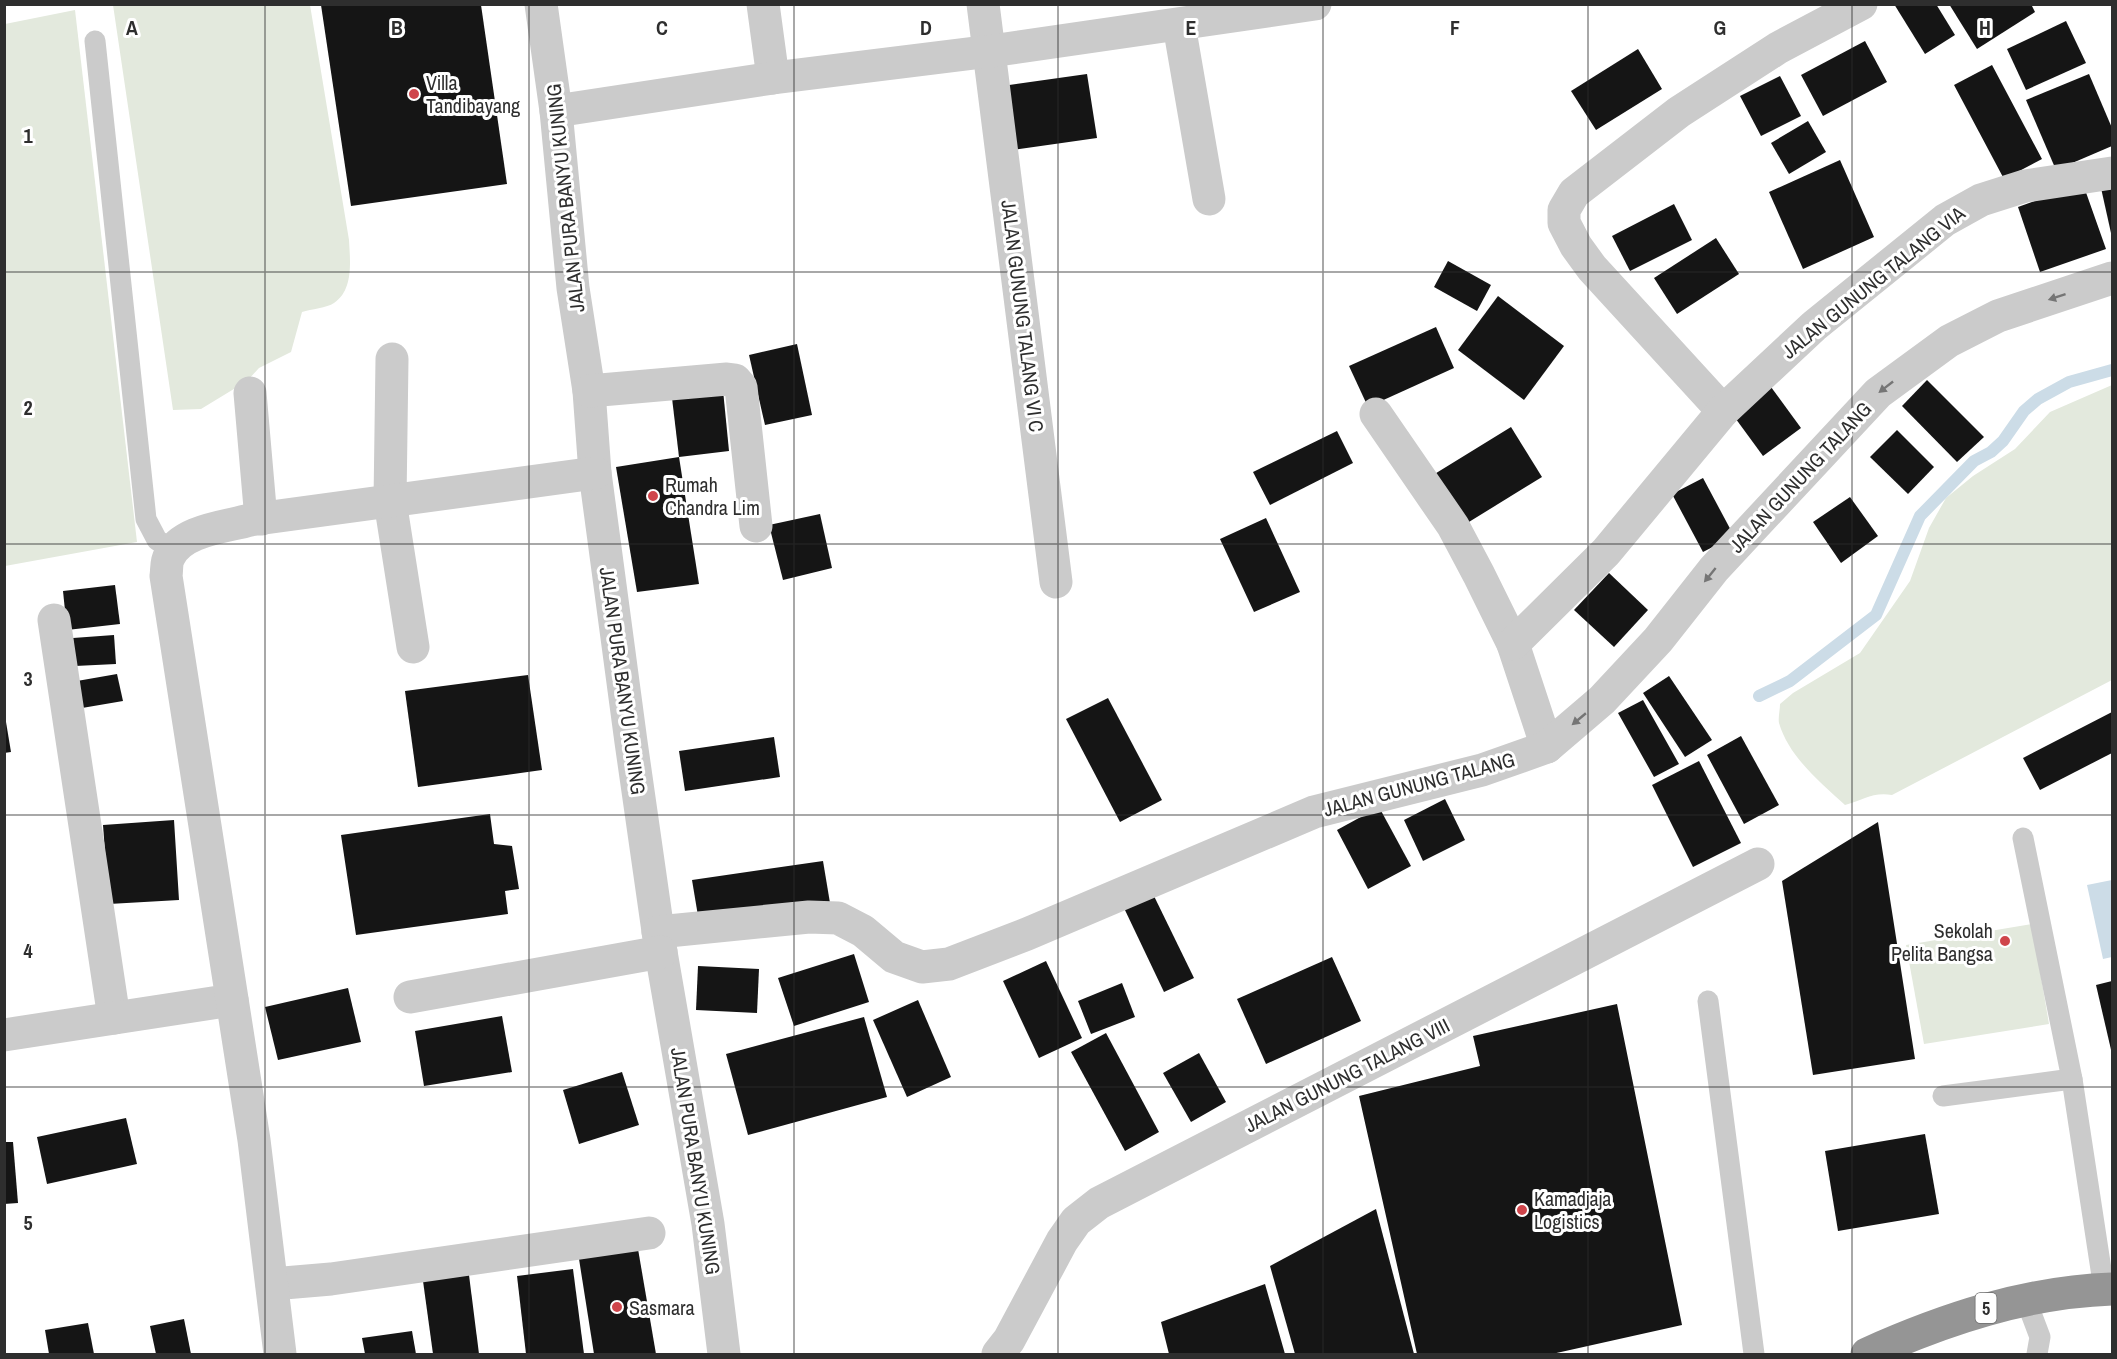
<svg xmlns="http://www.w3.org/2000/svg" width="2117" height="1359" viewBox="0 0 2117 1359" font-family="'Archivo Narrow',sans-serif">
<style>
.green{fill:#e3e9dd}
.water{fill:#ccdce7}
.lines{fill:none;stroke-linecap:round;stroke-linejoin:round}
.stream{stroke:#ccdce7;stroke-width:12}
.building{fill:#151515}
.lane{stroke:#cbcbcb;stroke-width:21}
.street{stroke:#cbcbcb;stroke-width:33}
.highway{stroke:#959595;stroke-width:33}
.oneway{fill:#757575}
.grid{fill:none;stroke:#2e2e2e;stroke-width:1.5;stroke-opacity:0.55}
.poi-dot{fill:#cf454b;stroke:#fff;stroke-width:2}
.labels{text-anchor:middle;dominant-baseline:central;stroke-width:6;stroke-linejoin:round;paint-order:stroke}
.shield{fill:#fff;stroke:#6d6d6d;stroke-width:1.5}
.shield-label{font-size:18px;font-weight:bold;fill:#2e2e2e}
.poi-label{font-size:20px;fill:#2e2e2e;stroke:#fff;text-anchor:start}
.street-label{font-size:20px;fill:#2e2e2e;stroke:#fff}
.grid-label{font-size:20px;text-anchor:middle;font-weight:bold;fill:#2e2e2e;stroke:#fff;stroke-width:6;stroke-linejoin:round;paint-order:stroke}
</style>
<rect width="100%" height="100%" fill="#fff"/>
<g class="green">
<path d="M113,5H310L349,240C350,260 354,290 334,303C327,308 311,309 302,312L291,352L259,368L247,381L201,409L173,410Z"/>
<path d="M75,10L137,542L5,566V24Z"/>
<path d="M2112,385V680L1892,795C1872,792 1864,800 1845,805C1820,782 1789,757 1779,723C1778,718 1780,710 1780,704L1793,693L1860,653L1910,581L1929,528L1946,498L1973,476L2015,449L2050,412Z"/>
<path d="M2032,924L2049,1024L1924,1044L1906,945Z"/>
</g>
<path class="water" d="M2112,880V957L2103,959L2087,885Z"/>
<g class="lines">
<path class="stream" d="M1759,696L1790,681L1876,615L1920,516L1974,461L1991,452L2003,441L2024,411L2038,399L2069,382L2112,370"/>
</g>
<g class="building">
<path d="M1894,4H1936L1955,35L1925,54Z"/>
<path d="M1949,4H2031L2035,12L1977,49Z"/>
<path d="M321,5H481L507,184L351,206Z"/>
<path d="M2066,21L2086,63L2026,90L2007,49Z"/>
<path d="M1865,41L1887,82L1823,116L1801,75Z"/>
<path d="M1638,49L1662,89L1596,130L1571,91Z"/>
<path d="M1992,65L2042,159L2004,179L1954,85Z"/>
<path d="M1087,74L1097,138L1012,150L1002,86Z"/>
<path d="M2089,74L2112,128V146L2056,170L2026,100Z"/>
<path d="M1780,76L1801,116L1761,136L1740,96Z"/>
<path d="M1808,121L1826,152L1789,174L1771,143Z"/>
<path d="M1840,160L1874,237L1803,269L1769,192Z"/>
<path d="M2083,184L2106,249L2040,272L2018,207Z"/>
<path d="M2112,185V232L2111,233L2101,188Z"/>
<path d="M1674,204L1692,240L1630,271L1612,236Z"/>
<path d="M1716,238L1739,274L1677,314L1654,278Z"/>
<path d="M1448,261L1491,285L1477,311L1434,287Z"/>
<path d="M1498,296L1564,346L1524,400L1458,350Z"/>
<path d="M1436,327L1454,368L1368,407L1349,366Z"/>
<path d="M797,344L812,415L765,425L749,355Z"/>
<path d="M1927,380L1984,437L1957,462L1902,406Z"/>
<path d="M1771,387L1801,428L1763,456L1733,415Z"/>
<path d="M723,390L729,451L679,457L672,398Z"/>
<path d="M1511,427L1542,477L1464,525L1433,475Z"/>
<path d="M1897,430L1934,467L1908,494L1870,457Z"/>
<path d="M1337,431L1353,463L1270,505L1253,472Z"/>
<path d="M679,457L699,584L637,592L616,467Z"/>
<path d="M1703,478L1734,536L1703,552L1672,494Z"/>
<path d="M1850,497L1878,536L1841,563L1813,522Z"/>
<path d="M820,514L832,568L783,580L769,525Z"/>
<path d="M1266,518L1300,592L1254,612L1220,539Z"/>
<path d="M1609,573L1648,610L1614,647L1574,610Z"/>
<path d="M115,585L120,624L67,630L63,591Z"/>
<path d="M114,635L116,664L75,666L73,638Z"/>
<path d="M117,674L123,701L82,708L77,681Z"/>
<path d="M528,675L542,770L418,787L405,691Z"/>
<path d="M1669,676L1712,740L1685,757L1643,693Z"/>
<path d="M1108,698L1162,800L1120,822L1066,719Z"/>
<path d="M1643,700L1679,764L1654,777L1618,713Z"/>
<path d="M4,710L11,752L4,753Z"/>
<path d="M2112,712V753L2040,790L2023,758Z"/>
<path d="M1741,736L1779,805L1744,824L1707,755Z"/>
<path d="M774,737L780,777L685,791L679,751Z"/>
<path d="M1699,761L1741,843L1693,867L1652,785Z"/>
<path d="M1445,799L1465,840L1423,861L1404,820Z"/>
<path d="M1379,807L1411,866L1368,889L1337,830Z"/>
<path d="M490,814L494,844L512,846L519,889L505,891L508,914L356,935L341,835Z"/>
<path d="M174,820L179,900L109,904L103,825Z"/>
<path d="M1878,822L1915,1059L1813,1075L1782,881Z"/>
<path d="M823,861L830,903L699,922L692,880Z"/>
<path d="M1153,894L1194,978L1164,992L1124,908Z"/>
<path d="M854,954L869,1002L794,1026L778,978Z"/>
<path d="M1332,957L1361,1021L1266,1064L1237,999Z"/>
<path d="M1046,961L1082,1038L1039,1058L1003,981Z"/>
<path d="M698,966L759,969L757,1013L696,1010Z"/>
<path d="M2112,981V1054L2096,985Z"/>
<path d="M1122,983L1135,1017L1091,1034L1078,1001Z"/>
<path d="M348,988L361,1042L278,1060L265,1007Z"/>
<path d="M918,1000L951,1077L907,1097L873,1020Z"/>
<path d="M1617,1004L1682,1325L1552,1354H1417L1359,1096L1480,1066L1473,1036Z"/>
<path d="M502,1016L512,1072L424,1086L415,1031Z"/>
<path d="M864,1017L887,1097L748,1135L726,1054Z"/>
<path d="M1106,1033L1159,1132L1125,1151L1071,1052Z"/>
<path d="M1199,1053L1226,1102L1191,1122L1163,1073Z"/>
<path d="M622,1072L639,1125L579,1144L563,1090Z"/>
<path d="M126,1118L137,1164L47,1184L37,1137Z"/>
<path d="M1925,1134L1939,1214L1838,1231L1825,1151Z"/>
<path d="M4,1142H13L18,1203L4,1204Z"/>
<path d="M1376,1209L1414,1354H1295L1270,1266Z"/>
<path d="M638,1249L656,1354H594L579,1259Z"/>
<path d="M573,1269L584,1354H526L517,1276Z"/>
<path d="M469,1275L479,1354H433L423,1281Z"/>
<path d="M1265,1284L1285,1354H1169L1161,1322Z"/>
<path d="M184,1319L191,1354H156L150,1326Z"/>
<path d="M88,1323L94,1354H49L45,1330Z"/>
<path d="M412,1331L416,1354H365L362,1338Z"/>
</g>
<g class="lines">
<g class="lane">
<path d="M95,41L146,519L157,540L174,551"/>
<path d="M2023,838L2072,1079L2104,1289"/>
<path d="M1708,1001L1754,1354"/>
<path d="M1943,1096L2072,1079"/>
<path d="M2026,1300L2040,1337L2037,1354"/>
</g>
<g class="street">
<path d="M541,4L556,111L573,288L589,391L595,473L631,742L661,952L708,1224L724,1354"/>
<path d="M763,4L773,78"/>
<path d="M983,4L1056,582"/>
<path d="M1179,25L1209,199"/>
<path d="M556,111L773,78L991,51L1315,4"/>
<path d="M392,359L390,501L413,647"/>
<path d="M589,391L727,379L735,380L741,387L756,526"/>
<path d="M250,393L261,519"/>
<path d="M1723,411L1592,268L1576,246L1564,223V210L1574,193L1679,112L1778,48L1861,4"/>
<path d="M1376,414L1453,526L1479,575L1513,644L1547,747"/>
<path d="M54,620L114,1018"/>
<path d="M1513,644L1606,552L1723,411L1814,326L1945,220L1981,200L2025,186L2112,173"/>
<path d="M658,932L809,917L838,918L863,931L894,957L922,967L949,964L1027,934L1314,812L1482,770L1547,747L1602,700L1658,640L1714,569L1878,393L1949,341L1998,316L2112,278"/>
<path d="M410,997L661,952"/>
<path d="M4,1035L232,1000"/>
<path d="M272,1284L331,1279L649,1233"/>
<path d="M280,1354L254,1140L166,576C167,570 166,562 169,557C181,530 225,527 250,520L595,473"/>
<path d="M998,1354L1009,1340L1062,1241L1076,1221L1099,1203L1758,864"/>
</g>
<path class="highway" d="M1867,1354C1945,1319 2026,1292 2112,1289"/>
</g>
<defs><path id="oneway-solid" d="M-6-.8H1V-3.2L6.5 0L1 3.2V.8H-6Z" transform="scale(1.5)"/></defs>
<g class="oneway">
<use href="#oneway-solid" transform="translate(2057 297) rotate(162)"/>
<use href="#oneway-solid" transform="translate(1886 387) rotate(142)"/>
<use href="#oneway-solid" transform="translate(1710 575) rotate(129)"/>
<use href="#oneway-solid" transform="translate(1579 719) rotate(140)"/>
</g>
<path class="grid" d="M265,4V1354M529,4V1354M794,4V1354M1058,4V1354M1323,4V1354M1588,4V1354M1852,4V1354M4,272H2112M4,544H2112M4,815H2112M4,1087H2112"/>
<g class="poi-dot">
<circle cx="414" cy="94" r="6"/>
<circle cx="653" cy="496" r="6"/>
<circle cx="2005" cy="941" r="6"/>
<circle cx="1522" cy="1210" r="6"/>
<circle cx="617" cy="1307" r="6"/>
</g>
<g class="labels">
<rect class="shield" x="1975.5" y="1293" width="21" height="30" rx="4.5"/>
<g class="shield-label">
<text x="1986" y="1308">5</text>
</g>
<g class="poi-label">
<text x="426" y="82">Villa<tspan x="426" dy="23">Tandibayang</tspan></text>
<text x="665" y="484">Rumah<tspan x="665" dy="23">Chandra Lim</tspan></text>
<text x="1993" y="930" text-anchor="end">Sekolah<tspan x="1993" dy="23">Pelita Bangsa</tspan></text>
<text x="1534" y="1198">Kamadjaja<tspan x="1534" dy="23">Logistics</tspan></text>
<text x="629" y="1307">Sasmara</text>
</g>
<g class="street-label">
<text transform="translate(565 198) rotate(-96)">JALAN PURA BANYU KUNING</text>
<text transform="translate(1873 282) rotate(-39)">JALAN GUNUNG TALANG VIA</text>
<text transform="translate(1023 316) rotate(83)">JALAN GUNUNG TALANG VI C</text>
<text transform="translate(1800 477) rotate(-47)">JALAN GUNUNG TALANG</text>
<text transform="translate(623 681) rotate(82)">JALAN PURA BANYU KUNING</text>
<text transform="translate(1419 784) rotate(-15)">JALAN GUNUNG TALANG</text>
<text transform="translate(1347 1075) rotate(-27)">JALAN GUNUNG TALANG VIII</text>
<text transform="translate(696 1161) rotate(81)">JALAN PURA BANYU KUNING</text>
</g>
</g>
<g class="grid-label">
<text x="132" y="35">A</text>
<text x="397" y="35">B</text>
<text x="662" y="35">C</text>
<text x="926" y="35">D</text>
<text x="1191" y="35">E</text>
<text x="1455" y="35">F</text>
<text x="1720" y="35">G</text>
<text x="1985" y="35">H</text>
<text x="28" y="143">1</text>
<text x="28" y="415">2</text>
<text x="28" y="686">3</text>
<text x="28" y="958">4</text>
<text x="28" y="1230">5</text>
</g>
<rect width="2117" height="1359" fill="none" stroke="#2e2e2e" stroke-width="12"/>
</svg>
